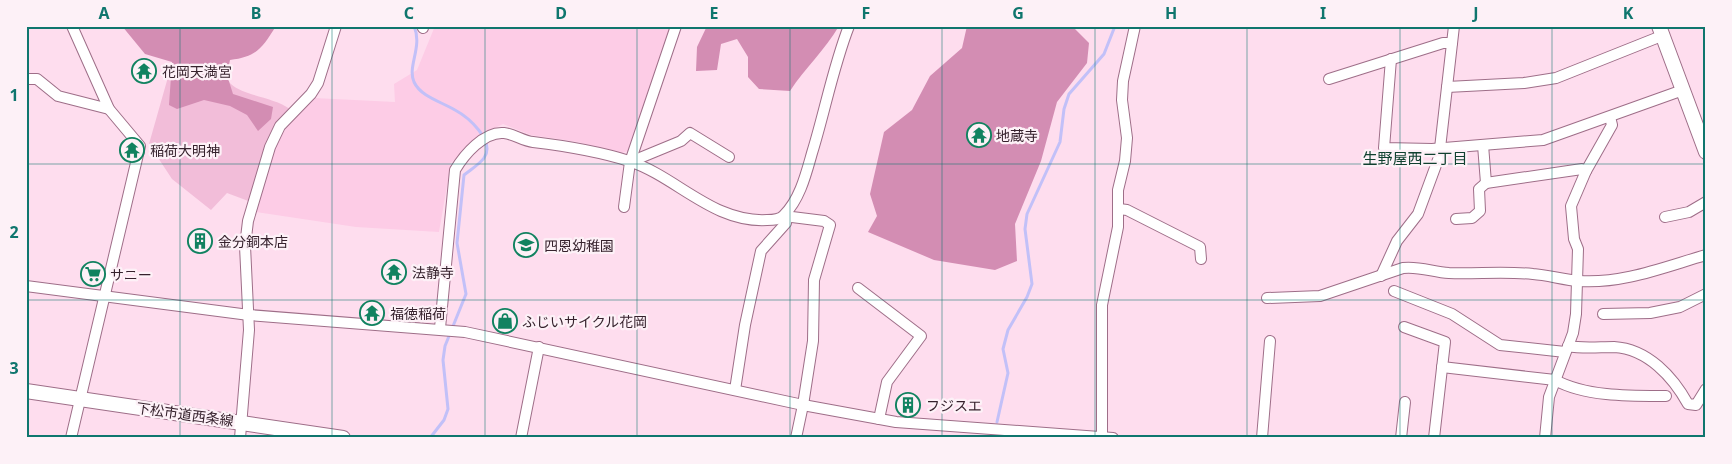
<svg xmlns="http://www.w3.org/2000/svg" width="1732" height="464" viewBox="0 0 1732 464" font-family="'Noto Sans','Noto Sans JP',sans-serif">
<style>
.built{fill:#fdcce6}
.green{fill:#f2bdd9}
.forest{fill:#d38db3}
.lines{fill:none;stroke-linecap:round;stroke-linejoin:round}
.stream{stroke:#c2c0f8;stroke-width:3}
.minor-casing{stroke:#9e6e88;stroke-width:12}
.tertiary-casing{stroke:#9e6e88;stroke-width:16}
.minor{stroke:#fff;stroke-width:10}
.tertiary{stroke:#fff;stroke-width:14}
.grid{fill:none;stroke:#0f766e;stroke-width:1;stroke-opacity:0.55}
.labels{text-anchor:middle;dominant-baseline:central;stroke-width:4.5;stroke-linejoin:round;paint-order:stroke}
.poi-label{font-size:14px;fill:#36222d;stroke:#fdf1f7;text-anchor:start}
.street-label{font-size:14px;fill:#36222d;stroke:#fdf1f7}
.neighbourhood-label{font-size:15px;fill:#104130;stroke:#fdf1f7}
.neatline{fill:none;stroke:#0f766e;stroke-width:2}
.grid-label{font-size:16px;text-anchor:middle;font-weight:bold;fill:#0f766e}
</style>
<rect width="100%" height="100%" fill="#feddee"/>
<path class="built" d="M435,26H672L631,150L622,153L578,142L531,135L503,124L477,137L451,163L439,232L356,227L256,212L275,146L288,125L314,98L395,102L394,84L417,70Z"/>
<path class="green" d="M174,56L223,70C225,74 227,81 231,84C244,96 274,97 290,109L251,202L227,193L211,210L172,179L149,144Z"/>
<g class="forest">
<path d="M122,26H276C262,48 257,57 230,60L227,75L233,94L273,107L271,119L258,131L247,115L230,106L204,100L177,109L169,105L172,62L145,54Z"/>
<path d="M707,26H839C825,50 805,68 790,91L759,89L748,77V57L737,39L721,44L717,70L696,71L697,47Z"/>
<path d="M967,26H1072L1089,43L1087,63L1057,102L1041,161L1015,224L1017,261L995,270L934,260L868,232L877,216L870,194L884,132L912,110L930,76L962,48Z"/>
</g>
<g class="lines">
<g class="stream">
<path d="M414,26C423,47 407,66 414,82C421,97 442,102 455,110C468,117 496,141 484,158C480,164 470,170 464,175L457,243L466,294L445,346L443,360L448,409L444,420L430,438"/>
<path d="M997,422L1008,373L1003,349L1008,330L1027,297L1032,284L1025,229L1027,214L1060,142L1064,109L1069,94L1104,54L1115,26"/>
</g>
<defs>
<g id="minor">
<path d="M422,26L423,28"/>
<path d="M1391,59L1384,148L1432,149L1543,140L1683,90"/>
<path d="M26,79H37L58,96L109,109"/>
<path d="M1329,79L1443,43H1452"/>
<path d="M1447,87L1524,83L1556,78L1664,35"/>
<path d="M1483,145L1486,183L1582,169L1586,171"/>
<path d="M630,162L681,141L690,133L729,157"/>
<path d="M624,207L630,162L676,26"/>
<path d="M1119,209L1127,210L1200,247L1201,259"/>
<path d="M784,216L824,221L830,225L814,280L813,341L803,405L796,438"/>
<path d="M1665,217L1689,212L1706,202"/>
<path d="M1456,219L1472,218L1480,211L1479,189L1486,183"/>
<path d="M1381,276L1397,241L1418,214L1439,157L1454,26"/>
<path d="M26,286L249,315L465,332L803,405L896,422L1113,438"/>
<path d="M858,288L921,336L887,382L879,419"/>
<path d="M1394,291L1452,314L1500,345L1565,352"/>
<path d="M1267,298L1320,296L1403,268C1419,266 1433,272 1449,273C1477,274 1505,271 1533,274C1548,275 1564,280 1579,281C1623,284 1664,267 1706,255"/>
<path d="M1603,314L1650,313L1680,307L1706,294"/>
<path d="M1404,327L1445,342L1434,438"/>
<path d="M440,328L455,170C464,155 484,131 504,133C514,134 523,141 533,142C566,146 598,151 629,161C677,177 713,223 767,220C773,220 780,220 784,215C800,199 806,174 812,153C825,111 833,67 849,26"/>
<path d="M1568,346C1583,349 1599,347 1614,347C1648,349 1673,377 1688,404L1696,405L1706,389"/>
<path d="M1442,367L1555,380C1586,397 1632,396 1666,396"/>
<path d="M735,390L745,325L761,251L786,223L787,216"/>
<path d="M1102,437V305L1118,227V190L1125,161L1127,138L1122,100L1123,81L1135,26"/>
<path d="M71,438L140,146L109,109L72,26"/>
<path d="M240,438L249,330L245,246L248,221L270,147L280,126L311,94L318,83L336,26"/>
<path d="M521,438L539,347"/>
<path d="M1262,438L1270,341"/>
<path d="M1401,438L1405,402"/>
<path d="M1545,438L1549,397L1573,333L1576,314L1578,249L1574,239L1571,206L1586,171L1612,125L1610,117"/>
</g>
<g id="tertiary">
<path d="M1659,26L1706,152"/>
<path d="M26,391L343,438"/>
</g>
</defs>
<use href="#minor" class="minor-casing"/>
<use href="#tertiary" class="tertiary-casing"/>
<use href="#minor" class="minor"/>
<use href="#tertiary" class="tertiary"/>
</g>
<path class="grid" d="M180,26V438M332,26V438M485,26V438M637,26V438M790,26V438M942,26V438M1095,26V438M1247,26V438M1400,26V438M1552,26V438M26,164H1706M26,300H1706"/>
<defs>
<symbol id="temple-ring" viewBox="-11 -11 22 22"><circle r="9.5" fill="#fdf1f7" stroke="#118260" stroke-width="1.5"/><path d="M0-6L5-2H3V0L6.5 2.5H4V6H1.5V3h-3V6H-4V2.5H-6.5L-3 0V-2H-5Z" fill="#118260"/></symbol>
<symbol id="building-ring" viewBox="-11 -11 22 22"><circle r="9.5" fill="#fdf1f7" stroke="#118260" stroke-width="1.5"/><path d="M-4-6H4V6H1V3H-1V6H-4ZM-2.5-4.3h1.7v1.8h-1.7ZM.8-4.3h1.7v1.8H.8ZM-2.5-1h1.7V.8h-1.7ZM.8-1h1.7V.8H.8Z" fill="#118260"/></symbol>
<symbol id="school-ring" viewBox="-11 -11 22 22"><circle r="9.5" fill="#fdf1f7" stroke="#118260" stroke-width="1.5"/><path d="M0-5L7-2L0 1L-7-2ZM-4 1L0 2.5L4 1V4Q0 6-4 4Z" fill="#118260"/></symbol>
<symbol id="supermarket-ring" viewBox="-11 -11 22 22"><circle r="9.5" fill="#fdf1f7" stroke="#118260" stroke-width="1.5"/><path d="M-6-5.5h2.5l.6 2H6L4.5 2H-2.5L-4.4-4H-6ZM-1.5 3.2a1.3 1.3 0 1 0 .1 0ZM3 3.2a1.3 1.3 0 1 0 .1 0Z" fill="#118260"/></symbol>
<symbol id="shop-ring" viewBox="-11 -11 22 22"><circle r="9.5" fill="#fdf1f7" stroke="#118260" stroke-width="1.5"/><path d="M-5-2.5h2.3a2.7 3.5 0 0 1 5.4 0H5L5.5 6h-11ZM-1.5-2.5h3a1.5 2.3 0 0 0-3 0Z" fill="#118260"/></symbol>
</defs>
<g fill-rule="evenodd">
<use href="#temple-ring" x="130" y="57" width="28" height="28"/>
<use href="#temple-ring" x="965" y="121" width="28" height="28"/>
<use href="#temple-ring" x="118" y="136" width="28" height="28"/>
<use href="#building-ring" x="186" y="227" width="28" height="28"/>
<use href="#school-ring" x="512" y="231" width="28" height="28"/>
<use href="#temple-ring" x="380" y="258" width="28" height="28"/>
<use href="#supermarket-ring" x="79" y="260" width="28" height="28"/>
<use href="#temple-ring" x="358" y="299" width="28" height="28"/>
<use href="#shop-ring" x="491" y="307" width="28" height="28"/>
<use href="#building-ring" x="894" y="391" width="28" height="28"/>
</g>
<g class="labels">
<g class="poi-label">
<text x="162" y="71">花岡天満宮</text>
<text x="996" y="135">地蔵寺</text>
<text x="150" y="150">稲荷大明神</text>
<text x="218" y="241">金分銅本店</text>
<text x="544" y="245">四恩幼稚園</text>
<text x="412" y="272">法静寺</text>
<text x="110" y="274">サニー</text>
<text x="390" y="313">福徳稲荷</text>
<text x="522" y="321">ふじいサイクル花岡</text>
<text x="926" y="405">フジスエ</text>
</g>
<g class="street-label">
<text transform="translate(185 414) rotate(8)">下松市道西条線</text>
</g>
<g class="neighbourhood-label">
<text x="1415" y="158">生野屋西二丁目</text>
</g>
</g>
<rect width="1732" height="464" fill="none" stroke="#fdf1f7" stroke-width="55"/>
<rect x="28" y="28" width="1676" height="408" class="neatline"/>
<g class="grid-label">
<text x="104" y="19">A</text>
<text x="256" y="19">B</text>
<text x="409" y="19">C</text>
<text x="561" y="19">D</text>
<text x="714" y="19">E</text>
<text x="866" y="19">F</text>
<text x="1018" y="19">G</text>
<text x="1171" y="19">H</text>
<text x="1323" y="19">I</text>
<text x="1476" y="19">J</text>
<text x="1628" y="19">K</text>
<text x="14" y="101">1</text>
<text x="14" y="238">2</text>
<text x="14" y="374">3</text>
</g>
</svg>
